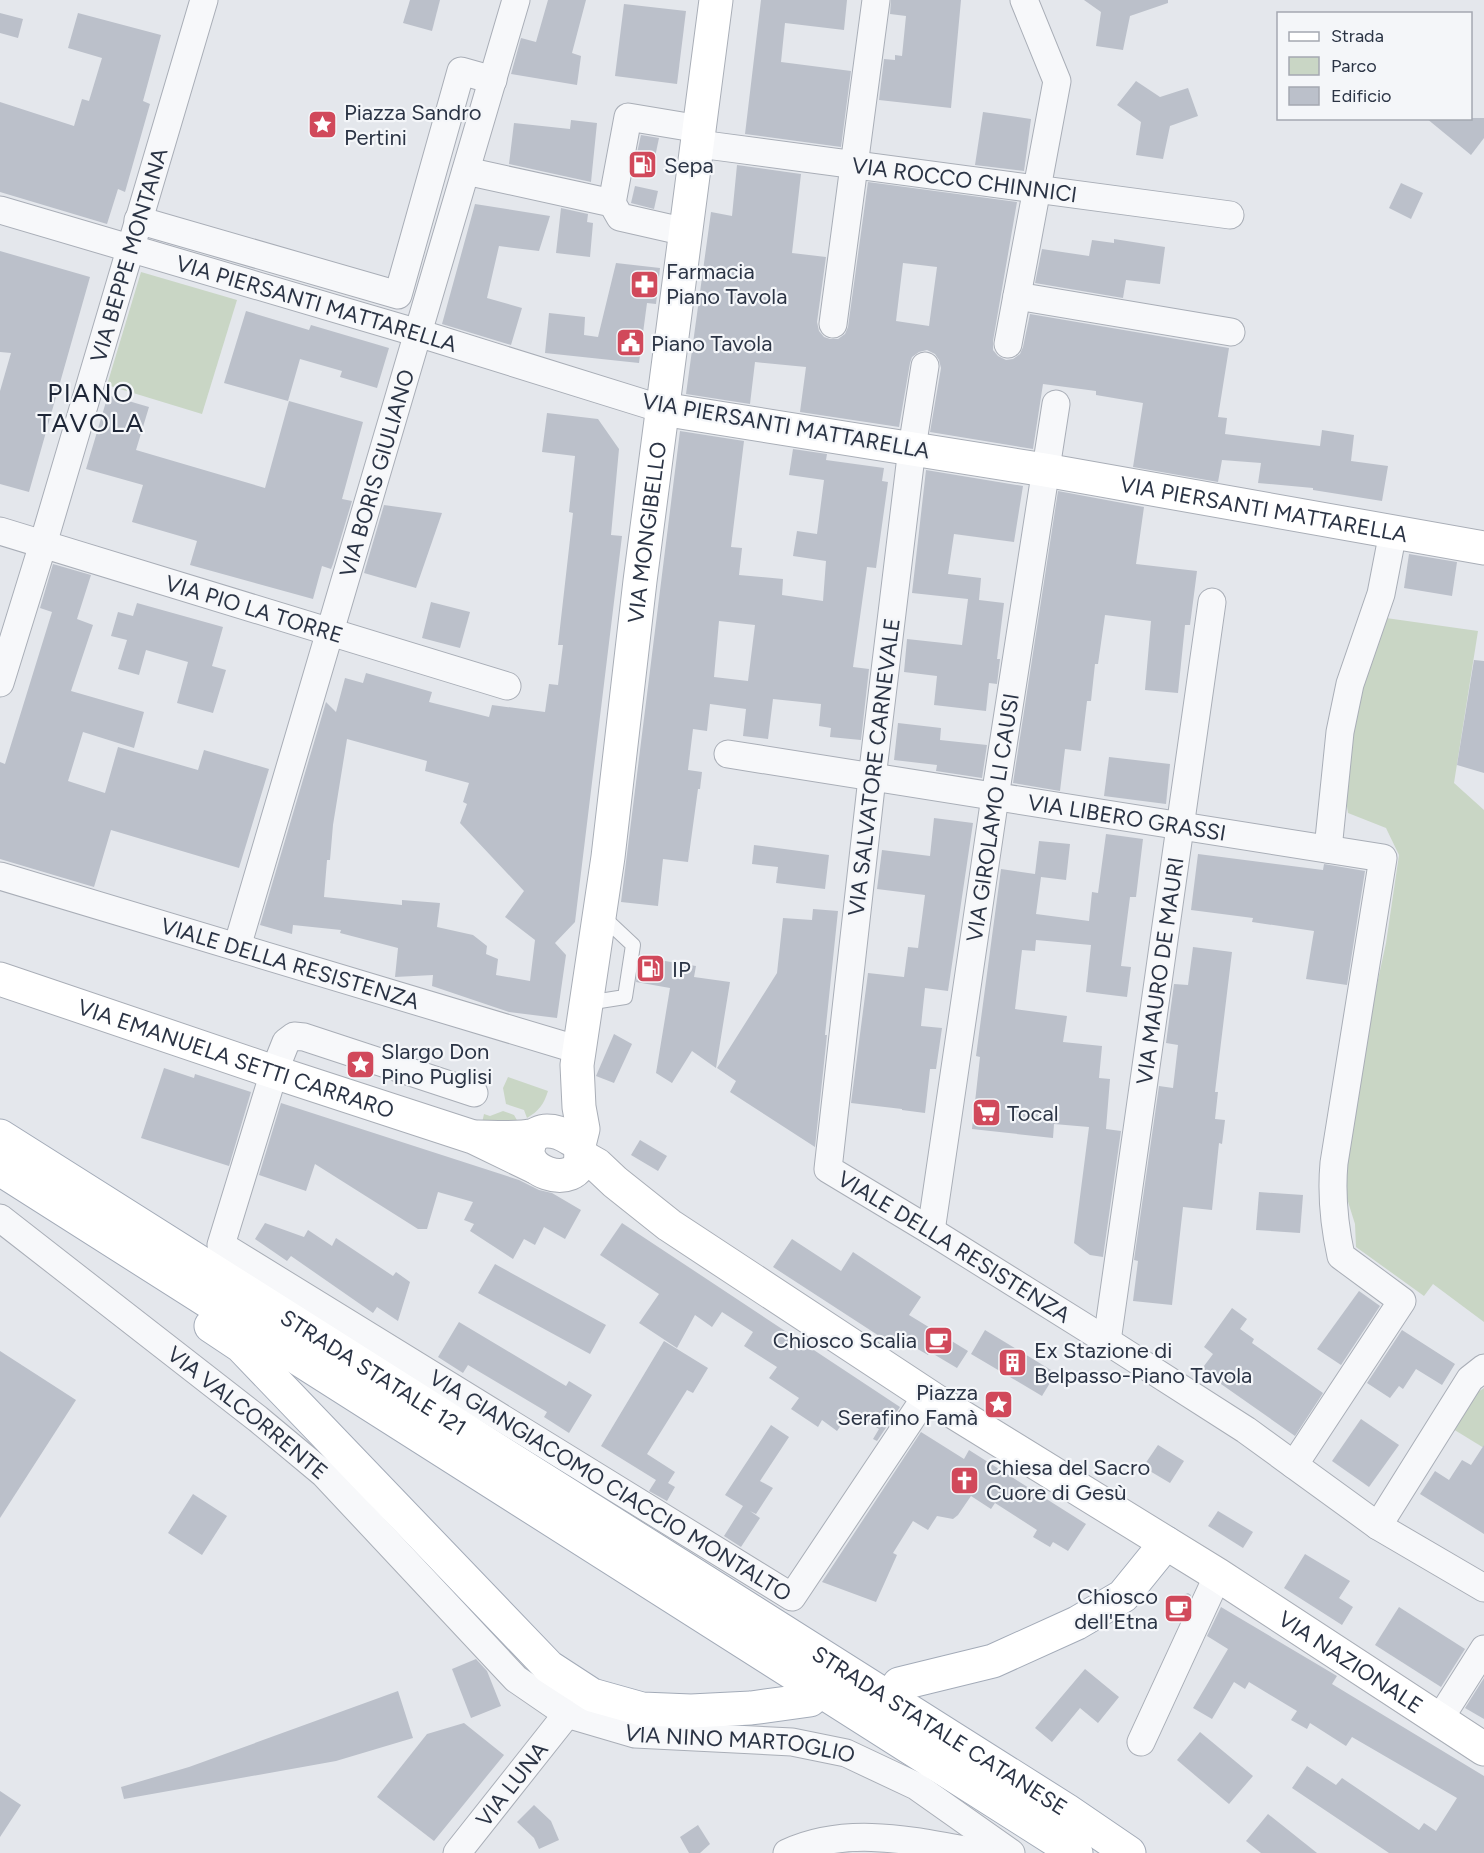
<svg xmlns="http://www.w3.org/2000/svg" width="1484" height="1853" viewBox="0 0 1484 1853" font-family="Figtree,sans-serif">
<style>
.green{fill:#c9d6c5}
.building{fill:#bbc0ca;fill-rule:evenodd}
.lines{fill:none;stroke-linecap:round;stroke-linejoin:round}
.lane-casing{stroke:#a9aeb7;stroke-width:16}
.street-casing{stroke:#a9aeb7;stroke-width:29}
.secondary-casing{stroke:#a9aeb7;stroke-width:35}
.primary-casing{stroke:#a3abb8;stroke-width:35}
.lane{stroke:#f7f8fa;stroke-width:14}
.street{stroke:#f7f8fa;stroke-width:27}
.secondary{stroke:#fff;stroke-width:33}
.primary{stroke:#fff;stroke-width:33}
.labels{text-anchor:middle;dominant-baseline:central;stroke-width:4.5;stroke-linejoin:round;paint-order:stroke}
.poi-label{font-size:22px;fill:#2b3445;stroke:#f4f6f9;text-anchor:start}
.street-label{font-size:22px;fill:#2b3445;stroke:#f4f6f9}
.quarter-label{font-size:26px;letter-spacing:1.5px;fill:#1d2536;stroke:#f4f6f9}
</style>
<rect width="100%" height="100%" fill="#e4e7ec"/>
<g class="green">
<path d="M141,272L237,300L202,414L107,385Z"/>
<path d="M1386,618L1478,631L1454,783L1484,810V1322L1433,1284L1424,1296L1356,1247L1355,1224L1344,1189L1358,1072L1386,943L1399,855L1386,828L1348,813L1344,787L1358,691Z"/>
<path d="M508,1077L548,1091C544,1104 539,1111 527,1118L524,1110L506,1104L503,1088Z"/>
<path d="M503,1111L514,1115L518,1122L482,1123L484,1114L490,1116Z"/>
<path d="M1484,1388V1448L1453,1429L1478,1392Z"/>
</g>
<g class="building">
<path d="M410,0H440L432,31L403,23Z"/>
<path d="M548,0H586L572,53L581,56L577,85L511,74L521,38L536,42Z"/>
<path d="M761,0H847L844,30L785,23L781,62L851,71L841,147L745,134Z"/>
<path d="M891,0H961L951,108L879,100L884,59L895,60V55L902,56L906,16L890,14Z"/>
<path d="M1084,0H1168V3L1130,16L1123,50L1096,46L1101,12Z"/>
<path d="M624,4L686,11L677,84L615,76Z"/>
<path d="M0,13L23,19L18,38L0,33Z"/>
<path d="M78,13L161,35L143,101L150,104L125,192L118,189L107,224L0,192V102L74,126L82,99L89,101L102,58L68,48Z"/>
<path d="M1136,81L1160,97L1188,88L1198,116L1170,126L1163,159L1136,155L1141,122L1117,105Z"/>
<path d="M983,112L1031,119L1024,171L975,165Z"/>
<path d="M1426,118H1484V138L1471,155Z"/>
<path d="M571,120L597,123L591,182L509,164L514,123L570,129Z"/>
<path d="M641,135L659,138L655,157L637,153Z"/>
<path d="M737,165L801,174L792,253L826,257L817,322L819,331L824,337L830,339H838L845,334L848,327L868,182L1017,202L993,341V350L998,356L1006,360L1013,359L1020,354L1023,347L1030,314L1229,348L1218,417L1227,418L1225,434L1320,446L1322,430L1354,435L1351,461L1388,466L1382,501L1313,490V488L1258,483L1261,463L1222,460L1218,482L1133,467L1143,403L1096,395V391L1043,384L1033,449L930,432L941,368L939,360L935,354L927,350L919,352L912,357L910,363L899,427L800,412L806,367L755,362L750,404L686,394L711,212L732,216ZM903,263L937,267L929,326L896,321Z"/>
<path d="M1401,183L1423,193L1411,219L1389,208Z"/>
<path d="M635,186L658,191L654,209L631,203Z"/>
<path d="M475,204L550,216L539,251L499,246L487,298L522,308L511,345L442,324Z"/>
<path d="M561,208L588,214L587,222L593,223L590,257L556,253Z"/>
<path d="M1114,239L1165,247L1160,284L1126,280L1123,298L1035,283L1042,249L1089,256L1092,240L1114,243Z"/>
<path d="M0,251L90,277L29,492L0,484V391L11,353L0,352Z"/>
<path d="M616,263L660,268L656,304L647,303L639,363L545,353L549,313L585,317L584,335L598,337Z"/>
<path d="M246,311L309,330L311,325L389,348L377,388L340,377L342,371L300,359L288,401L224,383Z"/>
<path d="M108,395L149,407L136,450L265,488L289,401L363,422L342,499L352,501L333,564L331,569L322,566L313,599L190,565L197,541L132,522L143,485L86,469Z"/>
<path d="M547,413L598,419L619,449L611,535L622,536L575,922L555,943L566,955L557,1018L509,1012L432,986L433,975L395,977L398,948L340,933L341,930L293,925L292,934L260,925L326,702L336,712L345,678L363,683L366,673L432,692L429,702L489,717L492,705L545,712L549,684L558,685L563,645H558L573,513L569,512L575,456L542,452ZM347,739L427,761L425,771L469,783L463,802L467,804L460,823L524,891L505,917L535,940L530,981L496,975L498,959L486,954L487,946L473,935L437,927L440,903L402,900V905L324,897L327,860H330L333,825Z"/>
<path d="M680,431L744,441L731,547L742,548L739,575L783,579L782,595L823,601L826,561L793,556L797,531L817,534L824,480L789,475L793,449L827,454L826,460L884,468L882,481L888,482L876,568L867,567L853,667L869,669L861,740L830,737L831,728L819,726L821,704L773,699L768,739L743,736L746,709L710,704L707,731L693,729L688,770L702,772L700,789H698L688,862L663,859L658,906L621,902ZM719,621L755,625L748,681L714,677Z"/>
<path d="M926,470L1023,486L1014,542L954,534L948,574L981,578L979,600L1004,603L997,659H1000L997,684L989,683L986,711L934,705L937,676L904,672L907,639L962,645L968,599L912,593Z"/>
<path d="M1058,491L1144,507L1136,564L1197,571L1190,625H1185L1178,693L1145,690L1151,621L1105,615L1098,664H1095L1091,701H1087L1081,751L1065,749L1060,791L1013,783Z"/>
<path d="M384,505L442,513L416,588L364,573Z"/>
<path d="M1409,554L1457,562L1452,596L1404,588Z"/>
<path d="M53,564L91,575L77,619L93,625L71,691L144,712L134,748L83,732L68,781L105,793L118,747L198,770L204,750L269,769L239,868L111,830L94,887L0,859V762L5,764L52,612L40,608Z"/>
<path d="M431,602L470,612L460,648L422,638Z"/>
<path d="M137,603L223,627L212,666L226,670L213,713L177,703L188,662L146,650L139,675L118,669L127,640L111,636L118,612L133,616Z"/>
<path d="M1474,660L1484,661V773L1457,765Z"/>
<path d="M898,723L941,728L940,740L987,745L982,778L936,771L937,765L894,760Z"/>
<path d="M1109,757L1170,764L1166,804L1104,796Z"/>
<path d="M934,818L973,823L948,991L925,988L921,1026L942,1028L936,1069H930L925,1113L902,1110V1109L851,1103L868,973L904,977L908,947L918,948L925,895L877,889L882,850L930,856Z"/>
<path d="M1106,834L1143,839L1136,897H1130L1121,966L1131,967L1127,997L1086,992L1091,945L1036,940L1035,951L1022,950L1015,1009L1067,1016L1063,1042L1102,1046L1099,1078L1110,1079L1106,1129L1121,1131L1103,1257L1090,1255L1074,1243L1089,1127L1054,1124L1053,1138L972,1129L980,1057L976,1056L1001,869L1035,874L1039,841L1070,844L1066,880L1041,877L1036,914L1089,921L1092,892L1098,893Z"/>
<path d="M754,845L829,855L825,889L776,883L778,867L752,864Z"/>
<path d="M1198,854L1323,870L1324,864L1365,871L1347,985L1306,979L1314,931L1252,922L1253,918L1191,910Z"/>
<path d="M813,909L838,911L825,1035H827L815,1147L730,1092L736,1081L717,1068L777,973L783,918L812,920Z"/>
<path d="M1193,947L1232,952L1215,1092H1218L1215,1119L1225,1120L1222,1144L1219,1143L1212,1210L1183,1207L1172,1305L1133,1301L1138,1261L1134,1260L1159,1086L1173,1088L1178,1045L1166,1043L1174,984L1188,985Z"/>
<path d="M640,957L696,966L694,977L730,982L716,1068L692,1051L672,1083L656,1073L670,988L636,982Z"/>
<path d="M614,1034L632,1044L614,1083L596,1076Z"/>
<path d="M164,1068L194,1078L195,1074L251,1092L229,1166L141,1138Z"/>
<path d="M281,1103L519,1180L539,1190L552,1193L581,1210L565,1239L544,1227L535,1245L524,1239L513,1259L470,1231L474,1224L464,1220L473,1202L438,1192L427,1229H418L315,1164L306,1191L259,1175Z"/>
<path d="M640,1140L667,1156L658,1171L631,1155Z"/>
<path d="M1259,1192L1303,1195L1300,1233L1256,1230Z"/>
<path d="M265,1223L304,1237L308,1230L332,1246L336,1238L393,1276L396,1272L410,1282L398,1321L377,1307L373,1313L291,1256L287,1261L255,1239Z"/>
<path d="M622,1223L900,1407L877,1441L873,1439L879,1429L851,1411L837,1431L822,1420L818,1427L791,1409L799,1398L769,1378L777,1367L744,1346L753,1332L722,1312L712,1327L695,1315L677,1348L639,1323L659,1294L600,1255Z"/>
<path d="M792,1239L841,1271L853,1252L921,1297L909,1315L968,1351L957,1368L930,1352L928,1355L895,1336L890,1343L773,1267Z"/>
<path d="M495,1264L606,1325L590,1354L478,1293Z"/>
<path d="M1359,1291L1380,1306L1341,1365L1317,1349Z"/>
<path d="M1232,1308L1247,1319L1240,1329L1254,1339L1252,1343L1323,1393L1295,1436L1201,1370L1213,1354L1204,1347Z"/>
<path d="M459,1322L566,1386L569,1381L592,1395L569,1433L544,1417L547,1412L468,1365L463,1373L438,1357Z"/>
<path d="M985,1330L1056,1373L1042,1396L971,1354Z"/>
<path d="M1402,1330L1455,1364L1442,1385L1416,1369L1403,1389L1399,1386L1390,1398L1367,1383Z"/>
<path d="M664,1341L708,1368L693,1393L687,1390L647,1454L675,1472L668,1483L675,1487L667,1501L649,1491L656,1480L601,1446Z"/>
<path d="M0,1351L76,1400L0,1518Z"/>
<path d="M1361,1419L1399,1445L1369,1487L1332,1461Z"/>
<path d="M771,1425L789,1437L760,1481L773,1488L756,1514L750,1511L760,1518L741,1547L724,1536L743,1506L725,1495Z"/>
<path d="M921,1432L964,1459L969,1450L1086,1524L1068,1551L1053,1542L1050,1547L1033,1537L1037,1530L995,1503L991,1509L971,1496L958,1515L953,1519L937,1516L928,1530L913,1521L893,1553L897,1555L876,1602L822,1582Z"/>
<path d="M1158,1445L1184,1461L1170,1483L1143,1467Z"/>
<path d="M1484,1445V1534L1420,1494L1435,1471L1449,1480L1462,1460L1471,1465Z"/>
<path d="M193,1494L227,1516L202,1555L168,1533Z"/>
<path d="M1218,1511L1253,1532L1243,1548L1208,1526Z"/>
<path d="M1305,1554L1350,1581L1339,1598L1353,1607L1342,1625L1284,1588Z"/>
<path d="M1188,1593L1191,1595L1180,1619L1166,1611L1173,1599Z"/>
<path d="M1221,1607L1337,1676L1332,1684L1484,1776V1853H1389L1292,1788L1307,1766L1336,1785L1342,1778L1419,1830L1424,1823L1436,1831L1457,1798L1352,1737L1346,1746L1310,1723L1307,1729L1291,1720L1297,1711L1249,1682L1245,1689L1234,1682L1212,1719L1193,1708L1228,1649L1207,1636Z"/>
<path d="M1399,1607L1465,1649L1441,1687L1375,1645Z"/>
<path d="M476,1659L487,1671L501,1706L471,1718L452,1669Z"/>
<path d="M1085,1669L1119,1697L1098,1723L1080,1708L1052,1742L1035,1728Z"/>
<path d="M1484,1678V1719L1465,1708Z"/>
<path d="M398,1691L413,1738L336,1761L124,1799L121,1787L189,1767Z"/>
<path d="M464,1723L504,1755L434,1841L377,1797L427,1734Z"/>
<path d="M1200,1732L1253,1776L1229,1804L1177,1760Z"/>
<path d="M0,1791L21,1805L0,1837Z"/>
<path d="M534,1805L551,1821L559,1840L539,1849L534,1838L517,1822Z"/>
<path d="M1268,1814L1317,1853H1261L1246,1841Z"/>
<path d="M698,1825L710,1844L700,1853H689L680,1837Z"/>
</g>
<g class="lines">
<defs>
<path id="lane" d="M587,1003L625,997L633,945L602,916"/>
<g id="street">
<path id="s1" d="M699,144L1230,215"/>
<path d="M466,171L612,203L620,217L686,232"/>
<path d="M612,203L628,117L700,129"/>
<path id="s2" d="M0,210L418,333L662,409"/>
<path d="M138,220L398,295L461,71L493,80"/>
<path d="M1017,296L1231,332"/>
<path d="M833,324L876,0"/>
<path d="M1008,344L1057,81L1024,0"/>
<path id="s3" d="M925,366L912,448L872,778L828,1169L931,1231L1107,1341L1246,1430L1378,1526L1484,1588"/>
<path id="s4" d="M0,531L507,686"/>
<path id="s5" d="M0,683L43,544L204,0"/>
<path id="s6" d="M728,754L1383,858L1334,1163C1331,1196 1334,1224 1341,1256L1402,1301L1294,1465"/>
<path d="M1328,849L1340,732L1350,684L1381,594L1393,532"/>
<path id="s7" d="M0,876L579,1050"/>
<path id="s8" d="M237,947L516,0"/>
<path id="s9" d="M474,1093L304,1037L294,1036L286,1042L274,1072L221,1245L792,1597L927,1395"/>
<path id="s10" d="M0,1218L258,1419L324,1474L516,1679L567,1714L635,1734L792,1742L846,1753L916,1786L1011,1853"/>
<path id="s11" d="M931,1231L995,797L1056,404"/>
<path id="s12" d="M1107,1341L1212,602"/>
<path d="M1378,1526L1470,1379L1484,1368"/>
<path d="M1439,1720L1484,1649"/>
<path d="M1141,1742L1218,1575"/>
<path id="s13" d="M457,1853L567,1714"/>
<path d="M787,1853C849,1824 917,1842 981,1853"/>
</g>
<g id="secondary">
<path id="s14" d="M662,409L1045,470L1484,548"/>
<path id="s15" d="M0,979L274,1072L473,1137L535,1167"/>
<path d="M478,1137C491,1137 523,1139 534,1135C539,1133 541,1131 547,1131C554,1131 563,1134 569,1138C577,1142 581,1147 581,1156C581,1193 507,1172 534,1135"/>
<path id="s16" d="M579,1145L583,1129L579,1107L577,1065L608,857L640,581L716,0"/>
<path id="s17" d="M581,1156L597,1165L615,1182L669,1225L936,1401L1218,1575L1484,1749"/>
</g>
<g id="primary">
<path id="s18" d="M0,1136L1066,1810L1129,1853"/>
<path d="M0,1169L1076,1853"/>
<path d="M211,1326L241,1346L549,1667L592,1695L642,1709L691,1711L751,1708L810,1700"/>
<path d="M899,1684L993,1661L1077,1623L1123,1596L1166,1543"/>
</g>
</defs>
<use href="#lane" class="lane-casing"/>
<use href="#street" class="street-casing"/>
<use href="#secondary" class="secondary-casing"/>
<use href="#primary" class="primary-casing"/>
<use href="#lane" class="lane"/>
<use href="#street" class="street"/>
<use href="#secondary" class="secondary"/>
<use href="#primary" class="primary"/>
</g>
<defs>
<symbol id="sight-square" viewBox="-11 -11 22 22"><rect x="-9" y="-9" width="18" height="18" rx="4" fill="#d1495b" stroke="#f4f6f9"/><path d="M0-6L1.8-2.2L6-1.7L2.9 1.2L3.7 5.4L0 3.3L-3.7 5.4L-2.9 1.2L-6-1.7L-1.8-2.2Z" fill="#fff"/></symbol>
<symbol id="fuel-square" viewBox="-11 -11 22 22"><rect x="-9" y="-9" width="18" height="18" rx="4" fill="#d1495b" stroke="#f4f6f9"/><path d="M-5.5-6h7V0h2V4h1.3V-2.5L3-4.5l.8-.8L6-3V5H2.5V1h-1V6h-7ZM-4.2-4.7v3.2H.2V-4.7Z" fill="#fff"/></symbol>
<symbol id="pharmacy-square" viewBox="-11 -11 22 22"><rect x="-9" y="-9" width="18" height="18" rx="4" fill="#d1495b" stroke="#f4f6f9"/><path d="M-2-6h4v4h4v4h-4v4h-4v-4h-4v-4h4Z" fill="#fff"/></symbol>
<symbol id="civic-square" viewBox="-11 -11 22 22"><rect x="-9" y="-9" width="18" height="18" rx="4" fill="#d1495b" stroke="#f4f6f9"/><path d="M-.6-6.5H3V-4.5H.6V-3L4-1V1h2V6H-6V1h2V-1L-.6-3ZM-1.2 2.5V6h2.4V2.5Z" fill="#fff"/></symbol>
<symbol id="supermarket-square" viewBox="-11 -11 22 22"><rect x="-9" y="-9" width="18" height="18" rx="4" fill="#d1495b" stroke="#f4f6f9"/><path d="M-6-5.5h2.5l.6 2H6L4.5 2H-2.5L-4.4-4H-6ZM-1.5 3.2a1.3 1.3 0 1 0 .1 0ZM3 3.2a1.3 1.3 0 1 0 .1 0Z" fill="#fff"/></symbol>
<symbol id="cafe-square" viewBox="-11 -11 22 22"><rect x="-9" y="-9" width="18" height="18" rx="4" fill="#d1495b" stroke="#f4f6f9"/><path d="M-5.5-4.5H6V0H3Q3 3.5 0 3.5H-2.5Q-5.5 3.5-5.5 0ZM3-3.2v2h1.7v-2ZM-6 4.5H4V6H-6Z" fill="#fff"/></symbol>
<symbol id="building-square" viewBox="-11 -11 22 22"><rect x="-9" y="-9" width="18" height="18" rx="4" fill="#d1495b" stroke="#f4f6f9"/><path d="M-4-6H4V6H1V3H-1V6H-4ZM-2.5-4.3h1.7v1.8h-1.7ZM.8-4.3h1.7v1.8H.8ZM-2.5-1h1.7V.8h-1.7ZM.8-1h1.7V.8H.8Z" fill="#fff"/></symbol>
<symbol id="church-square" viewBox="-11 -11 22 22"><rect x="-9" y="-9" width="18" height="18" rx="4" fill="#d1495b" stroke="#f4f6f9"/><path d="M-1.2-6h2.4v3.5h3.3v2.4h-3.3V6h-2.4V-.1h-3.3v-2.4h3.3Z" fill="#fff"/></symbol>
</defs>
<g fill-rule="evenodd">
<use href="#sight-square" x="306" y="108" width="33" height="33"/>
<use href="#fuel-square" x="626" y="148" width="33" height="33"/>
<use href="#pharmacy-square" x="628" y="268" width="33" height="33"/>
<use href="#civic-square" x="614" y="326" width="33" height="33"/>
<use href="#fuel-square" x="634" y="952" width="33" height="33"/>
<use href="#sight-square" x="344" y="1048" width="33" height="33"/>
<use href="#supermarket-square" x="970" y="1096" width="33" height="33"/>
<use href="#cafe-square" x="922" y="1324" width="33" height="33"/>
<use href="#building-square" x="996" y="1346" width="33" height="33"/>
<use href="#sight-square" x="982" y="1388" width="33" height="33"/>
<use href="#church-square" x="948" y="1464" width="33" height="33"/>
<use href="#cafe-square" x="1162" y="1592" width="33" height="33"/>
</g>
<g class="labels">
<g class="poi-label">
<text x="344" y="112">Piazza Sandro<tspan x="344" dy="25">Pertini</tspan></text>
<text x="664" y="165">Sepa</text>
<text x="666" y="271">Farmacia<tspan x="666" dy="25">Piano Tavola</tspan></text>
<text x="651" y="343">Piano Tavola</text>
<text x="672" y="969">IP</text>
<text x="381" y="1051">Slargo Don<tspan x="381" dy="25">Pino Puglisi</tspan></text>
<text x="1007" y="1113">Tocal</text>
<text x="917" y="1340" text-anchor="end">Chiosco Scalia</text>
<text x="1034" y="1350">Ex Stazione di<tspan x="1034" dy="25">Belpasso-Piano Tavola</tspan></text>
<text x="978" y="1392" text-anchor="end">Piazza<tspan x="978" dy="25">Serafino Famà</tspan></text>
<text x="986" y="1467">Chiesa del Sacro<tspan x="986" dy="25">Cuore di Gesù</tspan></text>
<text x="1158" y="1596" text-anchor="end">Chiosco<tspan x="1158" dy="25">dell'Etna</tspan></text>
</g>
<g class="street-label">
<text stroke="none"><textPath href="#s1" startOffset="268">VIA ROCCO CHINNICI</textPath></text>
<text stroke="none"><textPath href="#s5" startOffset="447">VIA BEPPE MONTANA</textPath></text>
<text stroke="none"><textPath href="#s2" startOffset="330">VIA PIERSANTI MATTARELLA</textPath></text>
<text transform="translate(786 426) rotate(10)">VIA PIERSANTI MATTARELLA</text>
<text stroke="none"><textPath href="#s8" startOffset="494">VIA BORIS GIULIANO</textPath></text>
<text stroke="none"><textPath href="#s14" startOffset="610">VIA PIERSANTI MATTARELLA</textPath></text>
<text stroke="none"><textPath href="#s16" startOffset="618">VIA MONGIBELLO</textPath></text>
<text stroke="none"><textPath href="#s4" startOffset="266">VIA PIO LA TORRE</textPath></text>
<text transform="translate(874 767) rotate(-83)">VIA SALVATORE CARNEVALE</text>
<text stroke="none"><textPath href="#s11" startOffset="418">VIA GIROLAMO LI CAUSI</textPath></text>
<text stroke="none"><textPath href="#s6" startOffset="404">VIA LIBERO GRASSI</textPath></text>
<text stroke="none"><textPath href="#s7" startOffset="303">VIALE DELLA RESISTENZA</textPath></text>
<text stroke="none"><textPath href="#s12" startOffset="374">VIA MAURO DE MAURI</textPath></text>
<text stroke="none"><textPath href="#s15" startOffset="249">VIA EMANUELA SETTI CARRARO</textPath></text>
<text stroke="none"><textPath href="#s3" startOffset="957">VIALE DELLA RESISTENZA</textPath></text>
<text stroke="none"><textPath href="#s18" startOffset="442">STRADA STATALE 121</textPath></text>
<text stroke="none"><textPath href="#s10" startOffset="315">VIA VALCORRENTE</textPath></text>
<text stroke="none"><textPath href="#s9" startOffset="870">VIA GIANGIACOMO CIACCIO MONTALTO</textPath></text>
<text stroke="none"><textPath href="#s17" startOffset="922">VIA NAZIONALE</textPath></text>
<text stroke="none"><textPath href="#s18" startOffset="1112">STRADA STATALE CATANESE</textPath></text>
<text stroke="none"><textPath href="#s10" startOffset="932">VIA NINO MARTOGLIO</textPath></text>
<text stroke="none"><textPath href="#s13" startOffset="88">VIA LUNA</textPath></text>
</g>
<g class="quarter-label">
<text x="91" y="393">PIANO<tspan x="91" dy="30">TAVOLA</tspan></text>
</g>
</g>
<rect x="1277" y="12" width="195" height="108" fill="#f4f6f9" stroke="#a4a8b1" stroke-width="1.5"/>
<rect x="1289" y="32" width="30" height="9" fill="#ffffff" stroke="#a4a8b1" stroke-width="1.5"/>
<text x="1331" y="42" font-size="18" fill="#2b3445">Strada</text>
<rect x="1289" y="57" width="30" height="18" fill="#c9d6c5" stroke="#a4a8b1" stroke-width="1.5"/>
<text x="1331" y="72" font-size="18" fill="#2b3445">Parco</text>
<rect x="1289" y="87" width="30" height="18" fill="#bbc0ca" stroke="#a4a8b1" stroke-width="1.5"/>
<text x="1331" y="102" font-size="18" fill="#2b3445">Edificio</text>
</svg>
